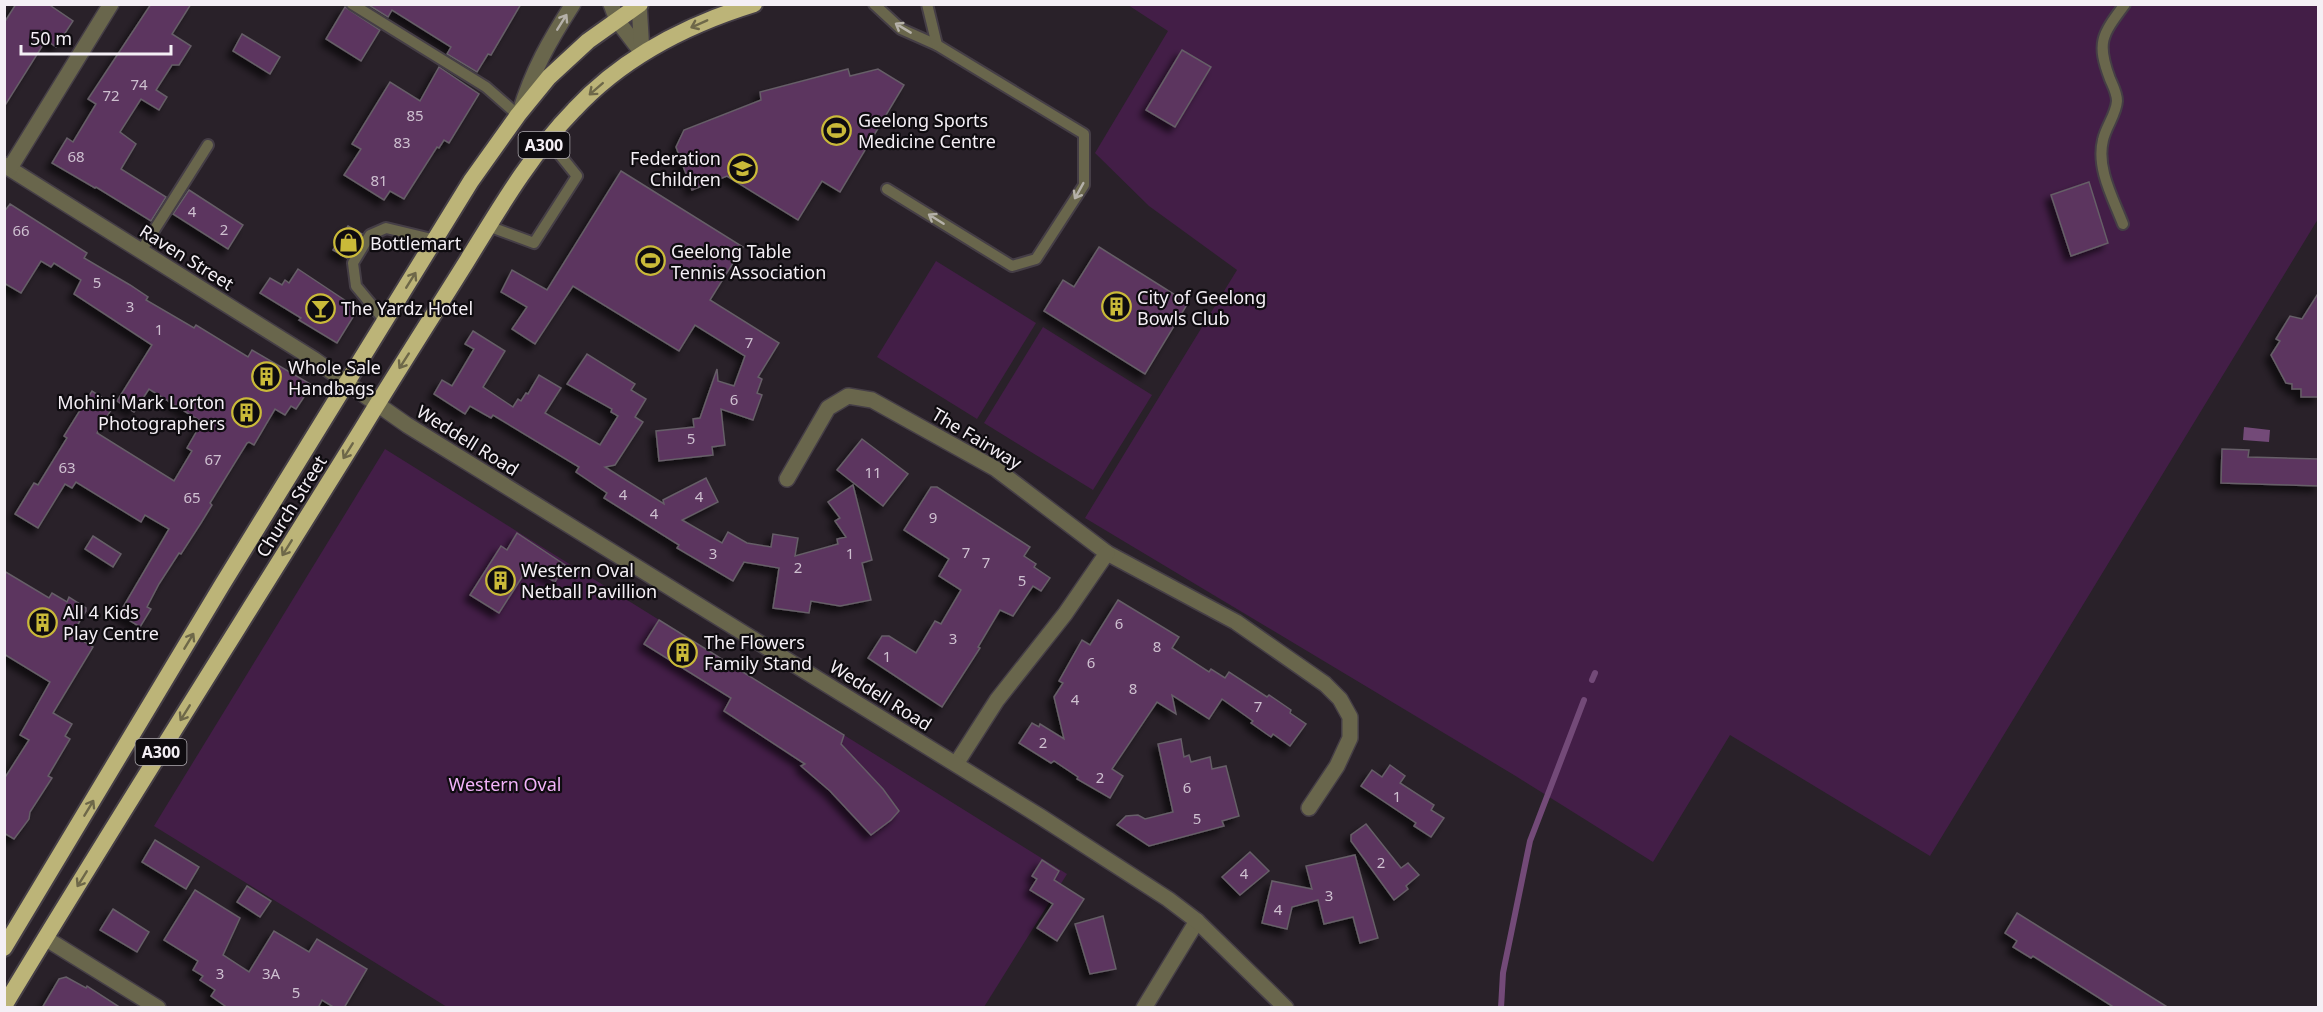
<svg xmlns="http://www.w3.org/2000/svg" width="2323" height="1012" viewBox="0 0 2323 1012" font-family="'Noto Sans',sans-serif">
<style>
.green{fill:#431e47}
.forest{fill:#734a78}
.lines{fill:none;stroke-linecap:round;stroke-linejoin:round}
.stream{stroke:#734a78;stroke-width:6}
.building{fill:#5b345f;stroke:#665e67;stroke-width:1.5;filter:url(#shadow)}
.service-casing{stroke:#453e46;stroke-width:14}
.minor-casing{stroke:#453e46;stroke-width:18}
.tertiary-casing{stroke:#453e46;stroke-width:18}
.trunk-casing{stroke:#453e46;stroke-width:20}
.service{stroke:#69664c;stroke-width:10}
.minor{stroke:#69664c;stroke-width:15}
.tertiary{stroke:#69664c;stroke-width:15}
.trunk{stroke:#bcb478;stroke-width:16}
.oneway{stroke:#b5b1a9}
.oneway2{stroke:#6e6849}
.labels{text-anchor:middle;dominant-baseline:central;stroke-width:4.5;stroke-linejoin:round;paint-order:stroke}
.number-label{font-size:15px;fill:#cec0d0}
.shield{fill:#0f0c10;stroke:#afabb0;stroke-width:1.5}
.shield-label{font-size:16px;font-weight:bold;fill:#f4eff5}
.poi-label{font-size:18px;fill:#f4eff5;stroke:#0f0c10;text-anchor:start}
.street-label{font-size:18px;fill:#f4eff5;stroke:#0f0c10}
.park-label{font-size:18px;fill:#f2b3f9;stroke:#0f0c10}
</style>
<defs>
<filter id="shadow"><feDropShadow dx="-5.5" dy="5.5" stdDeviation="3" flood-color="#0009"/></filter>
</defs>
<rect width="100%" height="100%" fill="#292129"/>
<g class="green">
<path d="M1128,5H2318V219L1930,856L1730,735L1653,862L1514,775L1085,518L1237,270L1149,206L1095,153L1168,31Z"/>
<path d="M936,261L1036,323L977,419L877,357Z"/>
<path d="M1043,327L1152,395L1093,490L984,423Z"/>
<path d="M385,449L1067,874L984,1007H447L154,826Z"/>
</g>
<path class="forest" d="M2244,427L2270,430L2269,442L2243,440Z"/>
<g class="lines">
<g class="stream">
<path d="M1592,680L1595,673"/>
<path d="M1501,1008L1503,973L1530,841L1584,700"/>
</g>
</g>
<g class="building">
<path d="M16,4H48L73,21L56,47L46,40L4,107V23Z"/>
<path d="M151,4H191L172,34L191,46L179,65H172L156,90L167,97L159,110L141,99L120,132L136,144L121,169L166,197L151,221L96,187L95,188L52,163L67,138L73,142L96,104L88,99Z"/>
<path d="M367,4H521L491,55L488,54L477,72L447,54L451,47L392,10L388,17Z"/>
<path d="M345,7L380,30L361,61L326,39Z"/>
<path d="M242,34L280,57L270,74L233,51Z"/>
<path d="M1182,50L1211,67L1175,127L1146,110Z"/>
<path d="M439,67L479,94L449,143L444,140L439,148L437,147L404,199L390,191L384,200L344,175L361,149L352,144L390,82L420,101Z"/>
<path d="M848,69L850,76L878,69L904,85L840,192L822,181L798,220L727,176L692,190L676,147L684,130L761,100L760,92Z"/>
<path d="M621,171L743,247L710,300L779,343L758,377L762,379L757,393L762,395L753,420L721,409L725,445L712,447L713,455L659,461L656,431L694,427L693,419L700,418L717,369L718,381L734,386L745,356L695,325L679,351L573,286L535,344L512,329L527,307L501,292L512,270L547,290Z"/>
<path d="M2089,182L2108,243L2071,256L2051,195Z"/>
<path d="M189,190L243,225L228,249L173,214Z"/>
<path d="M10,204L87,253L84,258L130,285L148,297L146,300L194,328L196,325L248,357L252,350L312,385L296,409L291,406L285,415L275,409L254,445L249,442L247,443L210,503L212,505L201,523L181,554L179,553L159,584L147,607L151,609L140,627L119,614L169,529L145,515L141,522L76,482L72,488L65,484L38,528L15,514L34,483L38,485L67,438L64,436L92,391L114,405L97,433L174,481L192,451L187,448L202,422L149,389L134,412L117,401L152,345L74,294L81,280L54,263L51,267L41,261L21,293L4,283V212Z"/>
<path d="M348,226L362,234L347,258L333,250Z"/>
<path d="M1099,247L1188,303L1145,374L1044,311L1063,280L1074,287Z"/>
<path d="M298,269L358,309L337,343L299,320L301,318L260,293L270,278L282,285L285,280L289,283Z"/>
<path d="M2319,292V397H2301V389H2292V384L2286,383L2271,355L2280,341L2276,339L2290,316L2302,319Z"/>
<path d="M473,331L505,351L483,387L513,407L518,399L521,401L526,393L528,394L539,375L561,388L545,413L600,445L618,416L611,412L612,409L567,384L587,354L635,384L631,390L646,399L635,417L643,422L615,465L605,467L664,504L663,500L706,478L718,502L682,520L722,543L728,532L747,543L771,547L773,534L798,538L795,556L838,544L837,539L846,537L835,521L840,518L828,502L853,485L872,560L862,563L871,600L840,606L811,601L809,613L773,608L779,568L744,562L733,581L677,548L679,545L604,498L607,493L576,472L579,467L493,415L491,418L470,406L465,414L434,394L442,380L452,386L474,349L465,344Z"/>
<path d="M862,439L908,474L883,506L837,470Z"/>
<path d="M2222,449L2249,450L2248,457L2319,459V486L2221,483Z"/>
<path d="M931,487H937L1030,547L1024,556L1036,564L1034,567L1050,578L1041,591L1033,586L1013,616L1000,610L978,647L980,648L942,707L868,658L882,636H889L916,653L935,621L941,624L961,590L939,576L949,559L904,530Z"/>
<path d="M517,533L565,565L555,582L529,566L499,613L470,595L501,546L507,550Z"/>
<path d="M93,536L121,554L113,567L85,549Z"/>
<path d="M4,571L49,598L52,593L67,602L69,597L86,608V611L72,634L93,647L53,713L72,724L65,736L70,739L48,776L52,778L30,812L29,819L14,839L4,833V779L29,740L20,735L50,682L4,654Z"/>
<path d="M1118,600L1179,637L1172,648L1209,672L1211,669L1225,678L1229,672L1267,697L1269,695L1291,710L1290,713L1306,724L1290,746L1273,734L1271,737L1251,723L1253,721L1222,699L1209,719L1172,695L1176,714L1157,702L1112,769L1123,776L1110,798L1077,779L1078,777L1054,761L1051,763L1019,743L1032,723L1039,727L1040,724L1064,739L1054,697L1063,683L1059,681L1082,640L1090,645Z"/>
<path d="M659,620L844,735L841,744L883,789L899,811L891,820L871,835L830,791L801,766L805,764L724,711L731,698L644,644Z"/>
<path d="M1181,739L1184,757L1189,755L1191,762L1210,757L1212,769L1226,766L1239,816L1222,821L1224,826L1149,846L1117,825L1126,816L1138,815L1145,819L1173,812L1158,744Z"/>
<path d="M1390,765L1405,776L1400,783L1434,805L1431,810L1444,818L1431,837L1414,826L1416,823L1361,786L1372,770L1382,777Z"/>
<path d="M1366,824L1401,868L1408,863L1419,875L1406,886L1408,889L1394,900L1351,841V835Z"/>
<path d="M155,840L199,867L186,889L142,862Z"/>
<path d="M1250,852L1269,871L1240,895L1222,877Z"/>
<path d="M1355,855L1378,938L1360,943L1353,917L1324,924L1318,900L1292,907L1287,929L1262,923L1272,881L1312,889L1306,866Z"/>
<path d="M1042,860L1059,871L1054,880L1084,899L1057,941L1037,928L1053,904L1030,890L1037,879L1032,876Z"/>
<path d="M247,886L271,901L260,917L237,902Z"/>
<path d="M195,890L240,918L223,955L249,972L274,931L309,952L317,939L367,969L344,1008H335L322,1000L318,1008H228L211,996L215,990L200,980L203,976L193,970L198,961L164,940Z"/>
<path d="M113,909L149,932L137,952L100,930Z"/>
<path d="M2017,913L2169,1008H2115L2033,956L2031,958L2013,947L2017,941L2005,933Z"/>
<path d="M1103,916L1116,969L1090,974L1075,924Z"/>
<path d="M66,977L86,988L87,986L121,1008H42L59,979Z"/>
</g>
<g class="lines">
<defs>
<g id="service">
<path d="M352,4L486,87L518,115"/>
<path d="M874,4L901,29L937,45L1084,134V185L1036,259L1012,266L887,189"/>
<path d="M927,4L937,45"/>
<path d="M2123,224C2113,198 2096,168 2103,140C2106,126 2116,115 2117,101C2117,93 2113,86 2110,79C2096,42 2102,35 2125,4"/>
<path d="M488,226L534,243L577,176L548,140"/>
<path d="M141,251L208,145"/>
<path d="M385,321L356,286L353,263L370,235L386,228L436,240"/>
</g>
<g id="minor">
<path d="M4,165L315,360L347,383"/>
<path d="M10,168L111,4"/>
<path d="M787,479L828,408L848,396L872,400L996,469L1107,553L1236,622L1325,684L1340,699L1350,717V738L1337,766L1309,808"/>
<path d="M956,764L997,700L1065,614L1107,553"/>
<path d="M45,938L158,1008"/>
<path d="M1144,1008L1197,921"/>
</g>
<g id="tertiary">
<path d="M611,4L617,20L642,53"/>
<path d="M639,4L642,52"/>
<path d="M520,112C532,71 550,40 573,4"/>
<path d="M347,383L407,425L1041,817L1168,899L1197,921L1286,1008"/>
</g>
<g id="trunk">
<path d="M4,948L222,585L471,181L518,115L549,77L588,41L640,4"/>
<path d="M4,1006C121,812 243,621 362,429C396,373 432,317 467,261C499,209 531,154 574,110C623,57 686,25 754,4"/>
</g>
</defs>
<use href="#service" class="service-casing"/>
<use href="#minor" class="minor-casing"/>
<use href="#tertiary" class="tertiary-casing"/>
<use href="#trunk" class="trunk-casing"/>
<use href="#service" class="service"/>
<use href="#minor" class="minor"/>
<use href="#tertiary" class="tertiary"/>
<use href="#trunk" class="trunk"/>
</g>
<defs><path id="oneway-shaft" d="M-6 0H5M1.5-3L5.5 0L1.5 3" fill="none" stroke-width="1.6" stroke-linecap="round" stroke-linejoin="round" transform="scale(1.5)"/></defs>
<g class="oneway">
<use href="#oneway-shaft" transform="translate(562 22) rotate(-58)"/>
<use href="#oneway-shaft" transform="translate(903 28) rotate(-149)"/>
<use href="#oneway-shaft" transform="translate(1079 191) rotate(119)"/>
<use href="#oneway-shaft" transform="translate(936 219) rotate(-148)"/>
</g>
<g class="oneway2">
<use href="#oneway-shaft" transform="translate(699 24) rotate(156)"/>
<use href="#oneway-shaft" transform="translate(596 89) rotate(139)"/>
<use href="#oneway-shaft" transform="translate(411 280) rotate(-58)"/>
<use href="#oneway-shaft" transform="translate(404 361) rotate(123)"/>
<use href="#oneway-shaft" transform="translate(348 451) rotate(122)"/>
<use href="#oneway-shaft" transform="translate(287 548) rotate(122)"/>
<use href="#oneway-shaft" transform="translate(189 641) rotate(-59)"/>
<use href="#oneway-shaft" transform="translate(185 713) rotate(122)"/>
<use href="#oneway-shaft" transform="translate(89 808) rotate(-59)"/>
<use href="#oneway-shaft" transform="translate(82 879) rotate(122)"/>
</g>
<defs>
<symbol id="stadium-ring" viewBox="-11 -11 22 22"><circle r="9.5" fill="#0f0c10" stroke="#caba39" stroke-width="1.5"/><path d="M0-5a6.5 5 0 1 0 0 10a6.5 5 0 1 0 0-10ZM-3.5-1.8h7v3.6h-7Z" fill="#caba39"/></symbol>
<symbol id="school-ring" viewBox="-11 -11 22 22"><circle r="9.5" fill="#0f0c10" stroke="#caba39" stroke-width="1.5"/><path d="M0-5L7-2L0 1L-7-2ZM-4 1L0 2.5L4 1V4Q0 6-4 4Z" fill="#caba39"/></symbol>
<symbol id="shop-ring" viewBox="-11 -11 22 22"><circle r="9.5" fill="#0f0c10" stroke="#caba39" stroke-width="1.5"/><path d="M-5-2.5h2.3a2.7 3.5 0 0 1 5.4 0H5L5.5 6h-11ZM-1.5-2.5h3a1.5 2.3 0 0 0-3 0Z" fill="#caba39"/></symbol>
<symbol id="building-ring" viewBox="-11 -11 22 22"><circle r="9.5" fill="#0f0c10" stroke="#caba39" stroke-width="1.5"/><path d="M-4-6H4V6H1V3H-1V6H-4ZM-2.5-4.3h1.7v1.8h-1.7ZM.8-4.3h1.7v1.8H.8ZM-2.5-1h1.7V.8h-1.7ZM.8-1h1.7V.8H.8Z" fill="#caba39"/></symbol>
<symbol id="bar-ring" viewBox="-11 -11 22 22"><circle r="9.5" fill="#0f0c10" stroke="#caba39" stroke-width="1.5"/><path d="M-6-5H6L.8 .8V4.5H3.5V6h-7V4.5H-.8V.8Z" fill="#caba39"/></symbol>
</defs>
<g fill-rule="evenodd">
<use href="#stadium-ring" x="820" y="114" width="33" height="33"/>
<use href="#school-ring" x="726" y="152" width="33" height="33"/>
<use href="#shop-ring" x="332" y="226" width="33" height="33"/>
<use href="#stadium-ring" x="634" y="244" width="33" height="33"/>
<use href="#building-ring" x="1100" y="290" width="33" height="33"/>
<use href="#bar-ring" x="304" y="292" width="33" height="33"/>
<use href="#building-ring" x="250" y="360" width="33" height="33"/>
<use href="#building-ring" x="230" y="396" width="33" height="33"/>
<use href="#building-ring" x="484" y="564" width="33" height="33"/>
<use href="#building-ring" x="26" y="606" width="33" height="33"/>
<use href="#building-ring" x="666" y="636" width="33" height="33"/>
</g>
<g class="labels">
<g class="number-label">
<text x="139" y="84">74</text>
<text x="111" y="95">72</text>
<text x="415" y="115">85</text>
<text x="402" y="142">83</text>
<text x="76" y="156">68</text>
<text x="379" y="180">81</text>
<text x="192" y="211">4</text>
<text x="224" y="229">2</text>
<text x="21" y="230">66</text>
<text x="97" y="282">5</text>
<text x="130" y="306">3</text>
<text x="159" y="329">1</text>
<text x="749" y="342">7</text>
<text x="734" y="399">6</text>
<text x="691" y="438">5</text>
<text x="213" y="459">67</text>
<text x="67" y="467">63</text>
<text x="873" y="472">11</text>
<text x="623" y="494">4</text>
<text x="699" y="496">4</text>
<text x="192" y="497">65</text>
<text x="654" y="513">4</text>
<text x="933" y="517">9</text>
<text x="966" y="552">7</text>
<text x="713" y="553">3</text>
<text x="850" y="553">1</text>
<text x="986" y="562">7</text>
<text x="798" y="567">2</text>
<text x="1022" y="580">5</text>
<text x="1119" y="623">6</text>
<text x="953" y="638">3</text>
<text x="1157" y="646">8</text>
<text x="887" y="656">1</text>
<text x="1091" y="662">6</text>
<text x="1133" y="688">8</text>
<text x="1075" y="699">4</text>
<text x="1258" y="706">7</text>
<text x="1043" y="742">2</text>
<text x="1100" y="777">2</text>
<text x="1187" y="787">6</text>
<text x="1397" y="796">1</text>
<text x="1197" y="818">5</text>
<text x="1381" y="862">2</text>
<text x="1244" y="873">4</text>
<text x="1329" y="895">3</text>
<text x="1278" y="909">4</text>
<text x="220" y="973">3</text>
<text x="271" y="973">3A</text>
<text x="296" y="992">5</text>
</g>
<g class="shield">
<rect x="518.5" y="132" width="51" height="26" rx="4.5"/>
<rect x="135.5" y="739" width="51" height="26" rx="4.5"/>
</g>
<g class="shield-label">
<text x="544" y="145">A300</text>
<text x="161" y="752">A300</text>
</g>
<g class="poi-label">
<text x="858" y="120">Geelong Sports<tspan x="858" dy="21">Medicine Centre</tspan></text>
<text x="721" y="158" text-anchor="end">Federation<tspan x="721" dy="21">Children</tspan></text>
<text x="370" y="243">Bottlemart</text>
<text x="671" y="251">Geelong Table<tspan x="671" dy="21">Tennis Association</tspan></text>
<text x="1137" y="297">City of Geelong<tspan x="1137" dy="21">Bowls Club</tspan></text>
<text x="341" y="308">The Yardz Hotel</text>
<text x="288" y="367">Whole Sale<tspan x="288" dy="21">Handbags</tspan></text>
<text x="225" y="402" text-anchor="end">Mohini Mark Lorton<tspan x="225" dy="21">Photographers</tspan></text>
<text x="521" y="570">Western Oval<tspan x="521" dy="21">Netball Pavillion</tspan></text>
<text x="63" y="612">All 4 Kids<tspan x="63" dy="21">Play Centre</tspan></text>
<text x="704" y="642">The Flowers<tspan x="704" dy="21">Family Stand</tspan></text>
</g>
<g class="street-label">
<text transform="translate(187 257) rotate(32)">Raven Street</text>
<text transform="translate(977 438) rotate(31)">The Fairway</text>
<text transform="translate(468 440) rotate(32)">Weddell Road</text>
<text transform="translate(291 506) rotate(-58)">Church Street</text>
<text transform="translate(881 695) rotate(32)">Weddell Road</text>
</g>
<g class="park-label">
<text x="505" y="784">Western Oval</text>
</g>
</g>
<rect width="2323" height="1012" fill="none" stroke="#f4eff5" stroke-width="12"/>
<path d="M21 45v9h150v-9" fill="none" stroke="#f4eff5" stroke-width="3"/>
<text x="30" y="45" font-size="18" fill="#f4eff5" stroke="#0f0c10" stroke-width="4.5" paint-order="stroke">50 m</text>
</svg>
